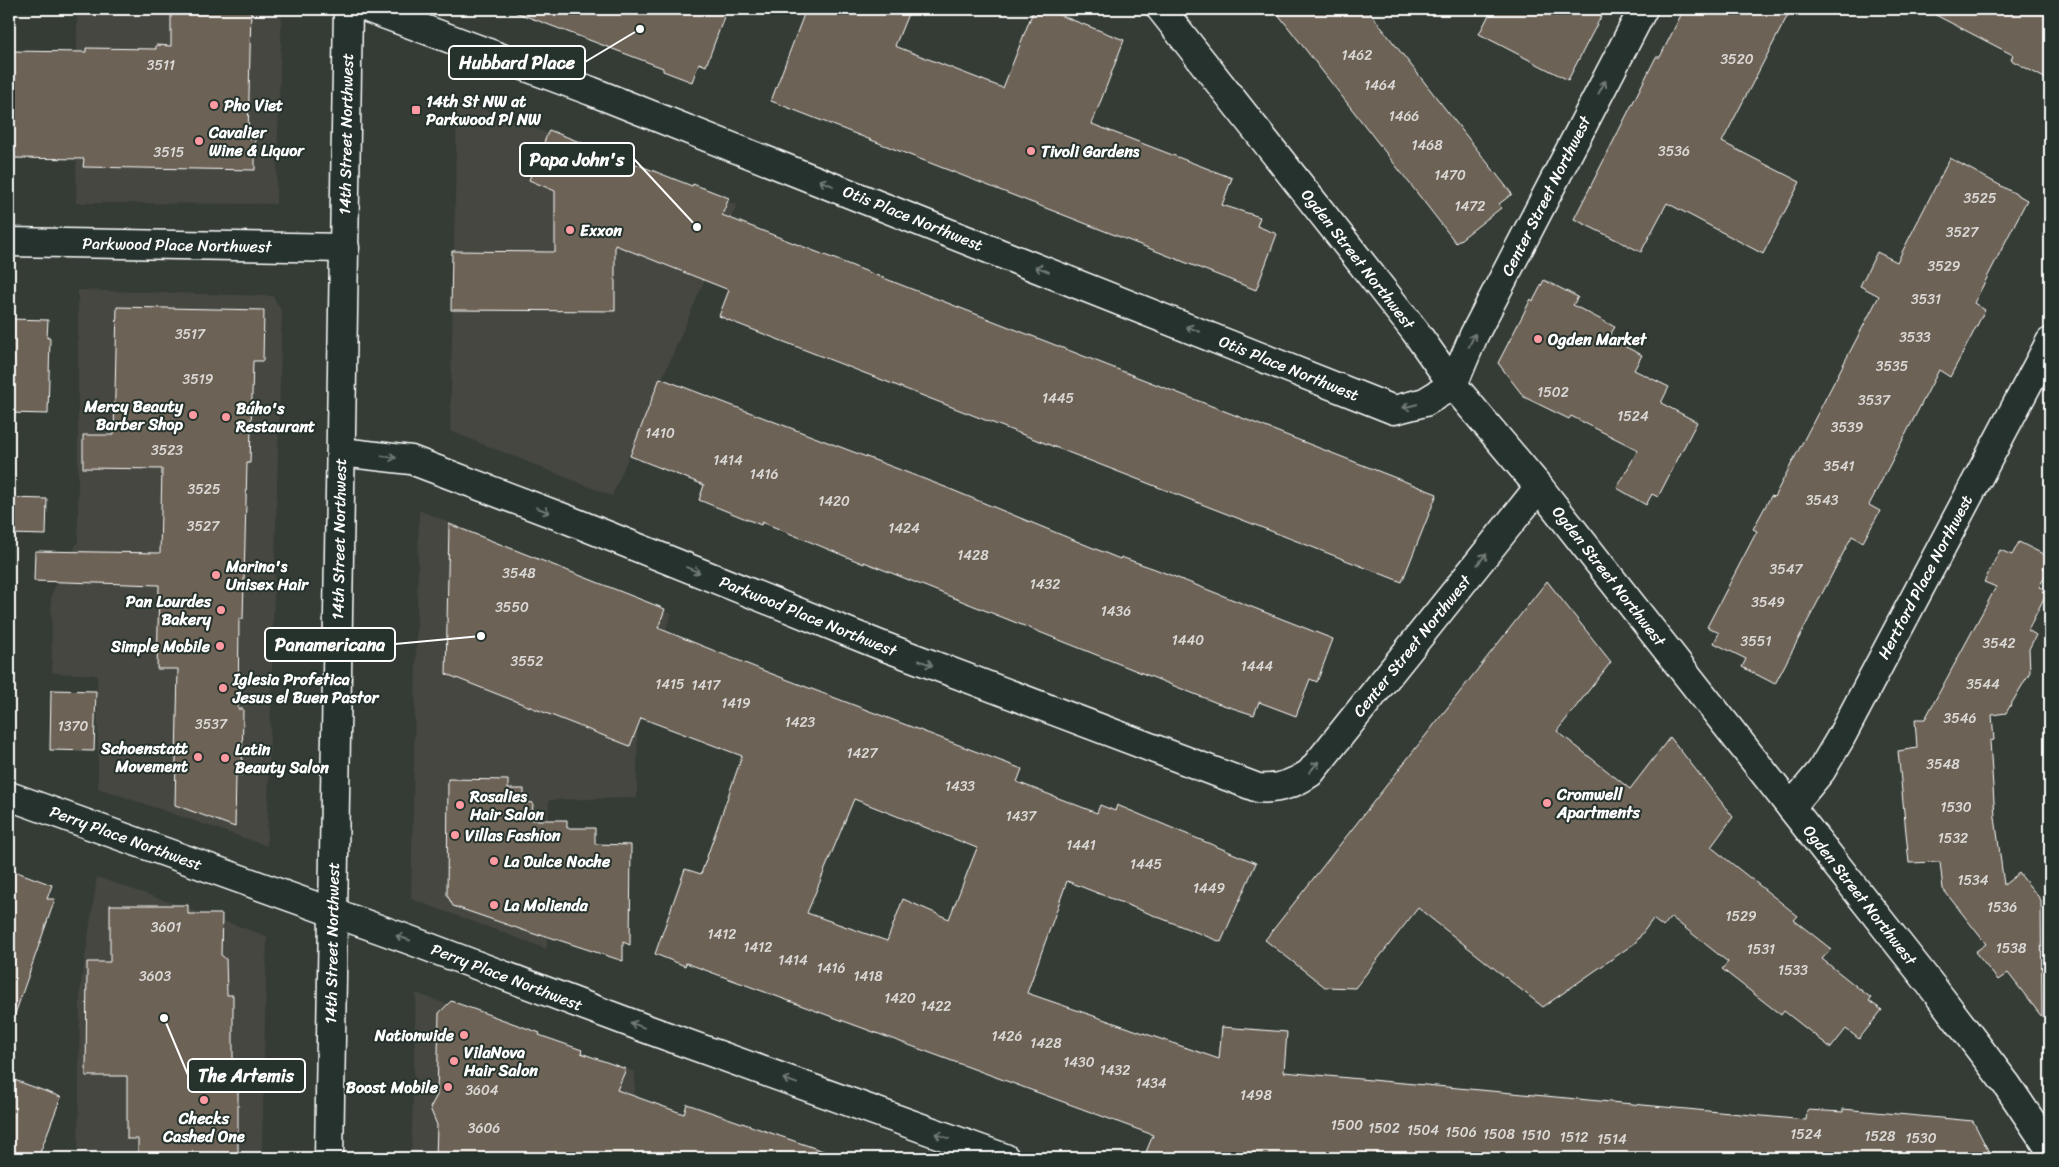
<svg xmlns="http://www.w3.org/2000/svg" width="2059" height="1167" viewBox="0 0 2059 1167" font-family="Sriracha,sans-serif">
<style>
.built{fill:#45473f}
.building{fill:#6d6257;stroke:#fff;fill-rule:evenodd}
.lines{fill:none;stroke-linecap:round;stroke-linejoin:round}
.minor-casing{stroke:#fff;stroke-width:31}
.secondary-casing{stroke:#fff;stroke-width:31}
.minor{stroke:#26332d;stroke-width:28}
.secondary{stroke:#26332d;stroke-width:28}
.oneway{stroke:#727a76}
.poi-dot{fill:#ff9aa2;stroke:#26332d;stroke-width:2}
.labels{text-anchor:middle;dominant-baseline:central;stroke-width:4;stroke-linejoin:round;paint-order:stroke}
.number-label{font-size:14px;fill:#dad8d5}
.poi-label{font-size:16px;font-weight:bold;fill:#fff;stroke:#26332d;text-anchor:start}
.street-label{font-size:16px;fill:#fff;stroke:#26332d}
.leader{fill:none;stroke:#fff;stroke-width:2}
.callout-dot{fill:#fff;stroke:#26332d;stroke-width:2}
.callout{fill:#26332d;stroke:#fff;stroke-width:2}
.callout-label{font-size:18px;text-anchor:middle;font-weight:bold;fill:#fff}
</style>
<rect width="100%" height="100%" fill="#343c35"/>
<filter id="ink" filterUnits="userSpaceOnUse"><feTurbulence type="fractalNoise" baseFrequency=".02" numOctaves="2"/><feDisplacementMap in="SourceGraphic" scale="10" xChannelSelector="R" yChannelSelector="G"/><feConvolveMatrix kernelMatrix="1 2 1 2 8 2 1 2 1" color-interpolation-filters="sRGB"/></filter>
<g filter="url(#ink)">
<g class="built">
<path d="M77,9H282L276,204L76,203Z"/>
<path d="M457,99L737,205L612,496L450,431Z"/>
<path d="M78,290L273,296L282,312L267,846L98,788L97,675L52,673L51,595L78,541Z"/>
<path d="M419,510L672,614L638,696L637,798L549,800L547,949L411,899Z"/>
<path d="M97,877L267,936L262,1158H78L80,991Z"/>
<path d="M416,993L635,1072L634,1158H411Z"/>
</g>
<g class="building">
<path d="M171,9H251L248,138L255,139V170L83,167L84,159L9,158V51L86,52V48L156,49V45L171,46Z"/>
<path d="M516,9H727L706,66L699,63L692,82L663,71V68L515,12Z"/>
<path d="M806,9H910L895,46L1003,88L1034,9H1044L1124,40L1092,124L1232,178L1222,205L1260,217L1257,226L1277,234L1256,290L771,101Z"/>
<path d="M1274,9H1367L1512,194L1499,204L1501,208L1456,243Z"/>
<path d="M1492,9H1605L1568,80L1479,34Z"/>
<path d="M1684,9H1791L1722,142L1800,182L1763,254L1667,203L1641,252L1574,219L1656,57H1660Z"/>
<path d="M1924,9H2050V81L2011,60L2013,55Z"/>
<path d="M549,130L692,186L693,184L729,198L722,215L1437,494L1402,582L733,322L719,316L729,290L615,245V311L451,310L452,251L555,252V191L529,180Z"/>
<path d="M1950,158L2027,200L1974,303L1985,310L1968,343L1950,377L1939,370L1869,505L1880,511L1863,542L1852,536L1775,684L1742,667L1746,659L1714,643L1719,633L1707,627L1757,531L1753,529L1771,496L1774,497L1879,296L1860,286L1877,252L1897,262Z"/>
<path d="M1544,280L1578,297L1573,305L1615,327L1608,338L1642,355L1634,370L1669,387L1661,403L1697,422L1658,497L1652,494L1646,505L1617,488L1638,450L1571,416L1569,419L1524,397L1498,363L1531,299L1533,301Z"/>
<path d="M117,307L264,310L263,361H253L250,463H247L243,619H239L238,709H243L242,775H236L235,827L175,805L178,669H157L159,585L34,581L35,551L160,553L162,469L83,468V435H114Z"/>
<path d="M9,319L48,320L47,338H50L48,414L9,413Z"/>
<path d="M660,378L945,487L1120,559L1121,557L1155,569L1333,639L1317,682L1310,679L1296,716L1259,702L1254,715L1217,703L864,562V564L762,522L761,525L699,500L704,485L630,456Z"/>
<path d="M9,498L47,499L46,535L9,534Z"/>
<path d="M449,524L665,609L658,628L767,672L1022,769L1017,782L1097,813L1100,805L1115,811L1117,805L1256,863L1221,942L1067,881L1027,993L1219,1059L1222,1027L1287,1032L1284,1072L1806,1120L1807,1110L1843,1112V1109L1973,1121L1992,1158H1162V1154L1146,1152L1153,1135L686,963L685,966L655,954L685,869L701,874L742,756L641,718L630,746L446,674ZM854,799L977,848L949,919L903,899L887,941L807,913Z"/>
<path d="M2019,542L2049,557L2043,568L2048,571L2039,587L2044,589L2043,592L2046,594L2028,630L2036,635L2029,649L2030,672L2006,713L1992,715L1994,740L1990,741L1995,817L2004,885L2019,873L2041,900L2042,1017L2008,973L1998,980L1975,952L1986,944L1943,889L1940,862L1909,863L1898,751L1917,748L1915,719H1925L1996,587L1984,582L2000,550L2012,555Z"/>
<path d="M1547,581L1611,662L1557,731L1630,789L1670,737L1733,817L1711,847L1798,916L1794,920L1831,949L1822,959L1871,998L1869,1001L1882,1010L1859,1039L1846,1029L1831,1048L1784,1011L1781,1015L1722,969L1728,962L1671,917L1663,927L1653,919L1635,943L1543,1007L1418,908L1355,988L1325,987L1265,940Z"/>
<path d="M51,690L96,691L94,751L50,750Z"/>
<path d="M448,779L508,780V789H524V802L533,803L532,820H567V828H595V844L631,845L630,945L623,942V961L540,934V936L453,906L447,895Z"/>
<path d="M9,869L52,885L47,899H55L14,1017L9,1016Z"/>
<path d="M110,905H188V914H222L221,955L226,959L227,995H233V1083H238V1158H138V1139H127V1076H86L87,962H110Z"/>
<path d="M451,1001L540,1033L539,1035L582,1050L581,1053L626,1069L617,1090L684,1114L687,1104L829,1153V1158H436L437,1125L430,1108L437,1095L439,1013Z"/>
<path d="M9,1078L61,1097L38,1158H9Z"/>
</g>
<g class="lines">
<defs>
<g id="minor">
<path d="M370,9L591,91L1394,410L1425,402L1453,385L1474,335L1643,9"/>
<path d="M1161,9L1415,331L1453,385L1539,487L1934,989L2007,1085L2050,1149"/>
<path d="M9,242L345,248"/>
<path d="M341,452L411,460L564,518L880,645L1258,788C1277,790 1294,784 1310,773L1539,487"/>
<path d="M9,796L407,939L644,1028L1005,1158"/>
<path d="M1791,807L1821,771L1840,739L2050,342"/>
</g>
<path id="secondary" d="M329,1158L348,9"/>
</defs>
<use href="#minor" class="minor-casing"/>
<use href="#secondary" class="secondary-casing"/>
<use href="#minor" class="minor"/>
<use href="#secondary" class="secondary"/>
</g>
<defs><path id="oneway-shaft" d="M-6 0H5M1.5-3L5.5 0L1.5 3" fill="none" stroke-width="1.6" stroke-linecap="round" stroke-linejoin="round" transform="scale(1.25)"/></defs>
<g class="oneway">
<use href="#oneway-shaft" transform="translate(1602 87) rotate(-62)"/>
<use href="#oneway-shaft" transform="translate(826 183) rotate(-158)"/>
<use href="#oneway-shaft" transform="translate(1042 269) rotate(-158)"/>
<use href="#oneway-shaft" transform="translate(1193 329) rotate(-158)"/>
<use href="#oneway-shaft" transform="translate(1472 340) rotate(-65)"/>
<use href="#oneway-shaft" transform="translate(1410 406) rotate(166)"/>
<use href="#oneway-shaft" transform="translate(389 457) rotate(8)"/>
<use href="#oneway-shaft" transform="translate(543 510) rotate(21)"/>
<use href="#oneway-shaft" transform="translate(1482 559) rotate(-52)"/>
<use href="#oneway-shaft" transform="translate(693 570) rotate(22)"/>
<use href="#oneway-shaft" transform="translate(926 663) rotate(21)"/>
<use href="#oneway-shaft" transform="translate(1314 767) rotate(-50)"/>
<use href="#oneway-shaft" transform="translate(403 938) rotate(-161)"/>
<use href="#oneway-shaft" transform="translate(637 1025) rotate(-160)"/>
<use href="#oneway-shaft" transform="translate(790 1081) rotate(-160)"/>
<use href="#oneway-shaft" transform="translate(942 1136) rotate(-160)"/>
</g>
</g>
<g class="poi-dot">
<circle cx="214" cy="105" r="5"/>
<rect x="411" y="105" width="10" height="10" rx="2.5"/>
<circle cx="199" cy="141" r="5"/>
<circle cx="1031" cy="151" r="5"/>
<circle cx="570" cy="230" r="5"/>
<circle cx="1538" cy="339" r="5"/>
<circle cx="193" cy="415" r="5"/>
<circle cx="226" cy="417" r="5"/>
<circle cx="216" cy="575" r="5"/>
<circle cx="221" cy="610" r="5"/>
<circle cx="220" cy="646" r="5"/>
<circle cx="223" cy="688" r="5"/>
<circle cx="198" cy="757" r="5"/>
<circle cx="225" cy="758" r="5"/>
<circle cx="1547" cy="803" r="5"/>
<circle cx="460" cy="805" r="5"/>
<circle cx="455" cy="835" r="5"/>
<circle cx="494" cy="861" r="5"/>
<circle cx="494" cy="905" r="5"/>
<circle cx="464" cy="1035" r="5"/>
<circle cx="454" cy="1061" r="5"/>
<circle cx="448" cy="1087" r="5"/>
<circle cx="204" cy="1100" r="5"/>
</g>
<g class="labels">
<g class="number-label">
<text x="1357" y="55">1462</text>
<text x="1737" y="59">3520</text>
<text x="161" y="65">3511</text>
<text x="1380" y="85">1464</text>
<text x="1404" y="116">1466</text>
<text x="1427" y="145">1468</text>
<text x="1674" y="151">3536</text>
<text x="169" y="152">3515</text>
<text x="1450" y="175">1470</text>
<text x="1980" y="198">3525</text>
<text x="1470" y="206">1472</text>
<text x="1962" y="232">3527</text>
<text x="1944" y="266">3529</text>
<text x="1926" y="299">3531</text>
<text x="190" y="334">3517</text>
<text x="1915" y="337">3533</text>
<text x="1892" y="366">3535</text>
<text x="198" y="379">3519</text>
<text x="1553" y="392">1502</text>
<text x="1058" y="398">1445</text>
<text x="1874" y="400">3537</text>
<text x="1633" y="416">1524</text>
<text x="1847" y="427">3539</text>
<text x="660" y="433">1410</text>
<text x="167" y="450">3523</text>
<text x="728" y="460">1414</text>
<text x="1839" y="466">3541</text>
<text x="764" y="474">1416</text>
<text x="204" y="489">3525</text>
<text x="1822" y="500">3543</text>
<text x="834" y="501">1420</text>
<text x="203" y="526">3527</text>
<text x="904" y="528">1424</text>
<text x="973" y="555">1428</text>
<text x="1786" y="569">3547</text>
<text x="519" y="573">3548</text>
<text x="1045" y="584">1432</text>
<text x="1768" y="602">3549</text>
<text x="512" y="607">3550</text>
<text x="1116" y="611">1436</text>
<text x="1188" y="640">1440</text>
<text x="1756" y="641">3551</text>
<text x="1999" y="643">3542</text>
<text x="527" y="661">3552</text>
<text x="1257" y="666">1444</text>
<text x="670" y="684">1415</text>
<text x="1983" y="684">3544</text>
<text x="706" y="685">1417</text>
<text x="736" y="703">1419</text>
<text x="1960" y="718">3546</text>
<text x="800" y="722">1423</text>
<text x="211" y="724">3537</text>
<text x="73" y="726">1370</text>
<text x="862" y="753">1427</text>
<text x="1943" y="764">3548</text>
<text x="960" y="786">1433</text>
<text x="1956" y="807">1530</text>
<text x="1021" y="816">1437</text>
<text x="1953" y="838">1532</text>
<text x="1081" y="845">1441</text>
<text x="1146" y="864">1445</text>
<text x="1973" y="880">1534</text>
<text x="1209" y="888">1449</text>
<text x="2002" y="907">1536</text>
<text x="1741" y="916">1529</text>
<text x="166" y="927">3601</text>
<text x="722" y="934">1412</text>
<text x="758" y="947">1412</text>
<text x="2011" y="948">1538</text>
<text x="1761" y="949">1531</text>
<text x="793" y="960">1414</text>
<text x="831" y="968">1416</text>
<text x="1793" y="970">1533</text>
<text x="155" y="976">3603</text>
<text x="868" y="976">1418</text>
<text x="900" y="998">1420</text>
<text x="936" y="1006">1422</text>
<text x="1007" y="1036">1426</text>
<text x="1046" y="1043">1428</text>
<text x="1079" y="1062">1430</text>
<text x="1115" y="1070">1432</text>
<text x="1151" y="1083">1434</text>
<text x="482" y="1090">3604</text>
<text x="1256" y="1095">1498</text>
<text x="1347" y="1125">1500</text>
<text x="484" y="1128">3606</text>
<text x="1384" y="1128">1502</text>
<text x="1423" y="1130">1504</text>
<text x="1461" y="1132">1506</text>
<text x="1499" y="1134">1508</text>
<text x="1806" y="1134">1524</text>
<text x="1536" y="1135">1510</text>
<text x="1880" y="1136">1528</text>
<text x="1574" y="1137">1512</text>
<text x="1921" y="1138">1530</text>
<text x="1612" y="1139">1514</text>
</g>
<g class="poi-label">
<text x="426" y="101">14th St NW at<tspan x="426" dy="18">Parkwood Pl NW</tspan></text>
<text x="224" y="105">Pho Viet</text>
<text x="209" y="132">Cavalier<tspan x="209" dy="18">Wine &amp; Liquor</tspan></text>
<text x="1041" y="151">Tivoli Gardens</text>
<text x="580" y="230">Exxon</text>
<text x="1548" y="339">Ogden Market</text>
<text x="183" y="406" text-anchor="end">Mercy Beauty<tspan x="183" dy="18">Barber Shop</tspan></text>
<text x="236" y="408">Búho's<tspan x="236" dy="18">Restaurant</tspan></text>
<text x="226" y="566">Marina's<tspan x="226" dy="18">Unisex Hair</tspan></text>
<text x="211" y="601" text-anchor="end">Pan Lourdes<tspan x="211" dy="18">Bakery</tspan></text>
<text x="210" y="646" text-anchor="end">Simple Mobile</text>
<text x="233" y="679">Iglesia Profetica<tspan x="233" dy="18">Jesus el Buen Pastor</tspan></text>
<text x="188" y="748" text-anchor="end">Schoenstatt<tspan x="188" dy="18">Movement</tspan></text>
<text x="235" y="749">Latin<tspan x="235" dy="18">Beauty Salon</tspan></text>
<text x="1557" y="794">Cromwell<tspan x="1557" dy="18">Apartments</tspan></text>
<text x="470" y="796">Rosalies<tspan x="470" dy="18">Hair Salon</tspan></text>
<text x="465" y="835">Villas Fashion</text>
<text x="504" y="861">La Dulce Noche</text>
<text x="504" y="905">La Molienda</text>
<text x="454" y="1035" text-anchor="end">Nationwide</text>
<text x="464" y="1052">VilaNova<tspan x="464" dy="18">Hair Salon</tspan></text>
<text x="438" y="1087" text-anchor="end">Boost Mobile</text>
<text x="204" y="1118" text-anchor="middle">Checks<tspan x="204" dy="18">Cashed One</tspan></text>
</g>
<g class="street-label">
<text transform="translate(346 134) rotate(-89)">14th Street Northwest</text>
<text transform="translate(1546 196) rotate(-63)">Center Street Northwest</text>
<text transform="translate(913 218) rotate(22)">Otis Place Northwest</text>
<text transform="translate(177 245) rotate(1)">Parkwood Place Northwest</text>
<text transform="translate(1358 259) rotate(52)">Ogden Street Northwest</text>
<text transform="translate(1289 368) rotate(22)">Otis Place Northwest</text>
<text transform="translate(339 539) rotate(-89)">14th Street Northwest</text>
<text transform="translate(1609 576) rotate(52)">Ogden Street Northwest</text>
<text transform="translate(1925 577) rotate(-62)">Hertford Place Northwest</text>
<text transform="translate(808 616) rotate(22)">Parkwood Place Northwest</text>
<text transform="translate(1412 646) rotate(-51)">Center Street Northwest</text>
<text transform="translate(126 838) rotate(20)">Perry Place Northwest</text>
<text transform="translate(1860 895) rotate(52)">Ogden Street Northwest</text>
<text transform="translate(332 943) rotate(-89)">14th Street Northwest</text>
<text transform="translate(507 977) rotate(21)">Perry Place Northwest</text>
</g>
</g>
<path class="leader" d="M640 29L585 62M697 227L634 159M481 636L395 644M164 1018L188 1075"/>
<g class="callout-dot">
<circle cx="640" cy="29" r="5"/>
<circle cx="697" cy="227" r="5"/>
<circle cx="481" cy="636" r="5"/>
<circle cx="164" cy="1018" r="5"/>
</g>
<g class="callout">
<rect x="449" y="46" width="136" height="33" rx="5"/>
<rect x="520" y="143" width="114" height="33" rx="5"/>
<rect x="265" y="628" width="130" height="33" rx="5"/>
<rect x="188" y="1059" width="117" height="33" rx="5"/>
</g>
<g class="callout-label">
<text x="517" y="69">Hubbard Place</text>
<text x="577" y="166">Papa John's</text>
<text x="330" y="651">Panamericana</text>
<text x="246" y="1082">The Artemis</text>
</g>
<rect width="2059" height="1167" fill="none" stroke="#26332d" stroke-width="30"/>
<rect x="15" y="15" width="2029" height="1137" fill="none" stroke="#fff" stroke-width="2" filter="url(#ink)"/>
</svg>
